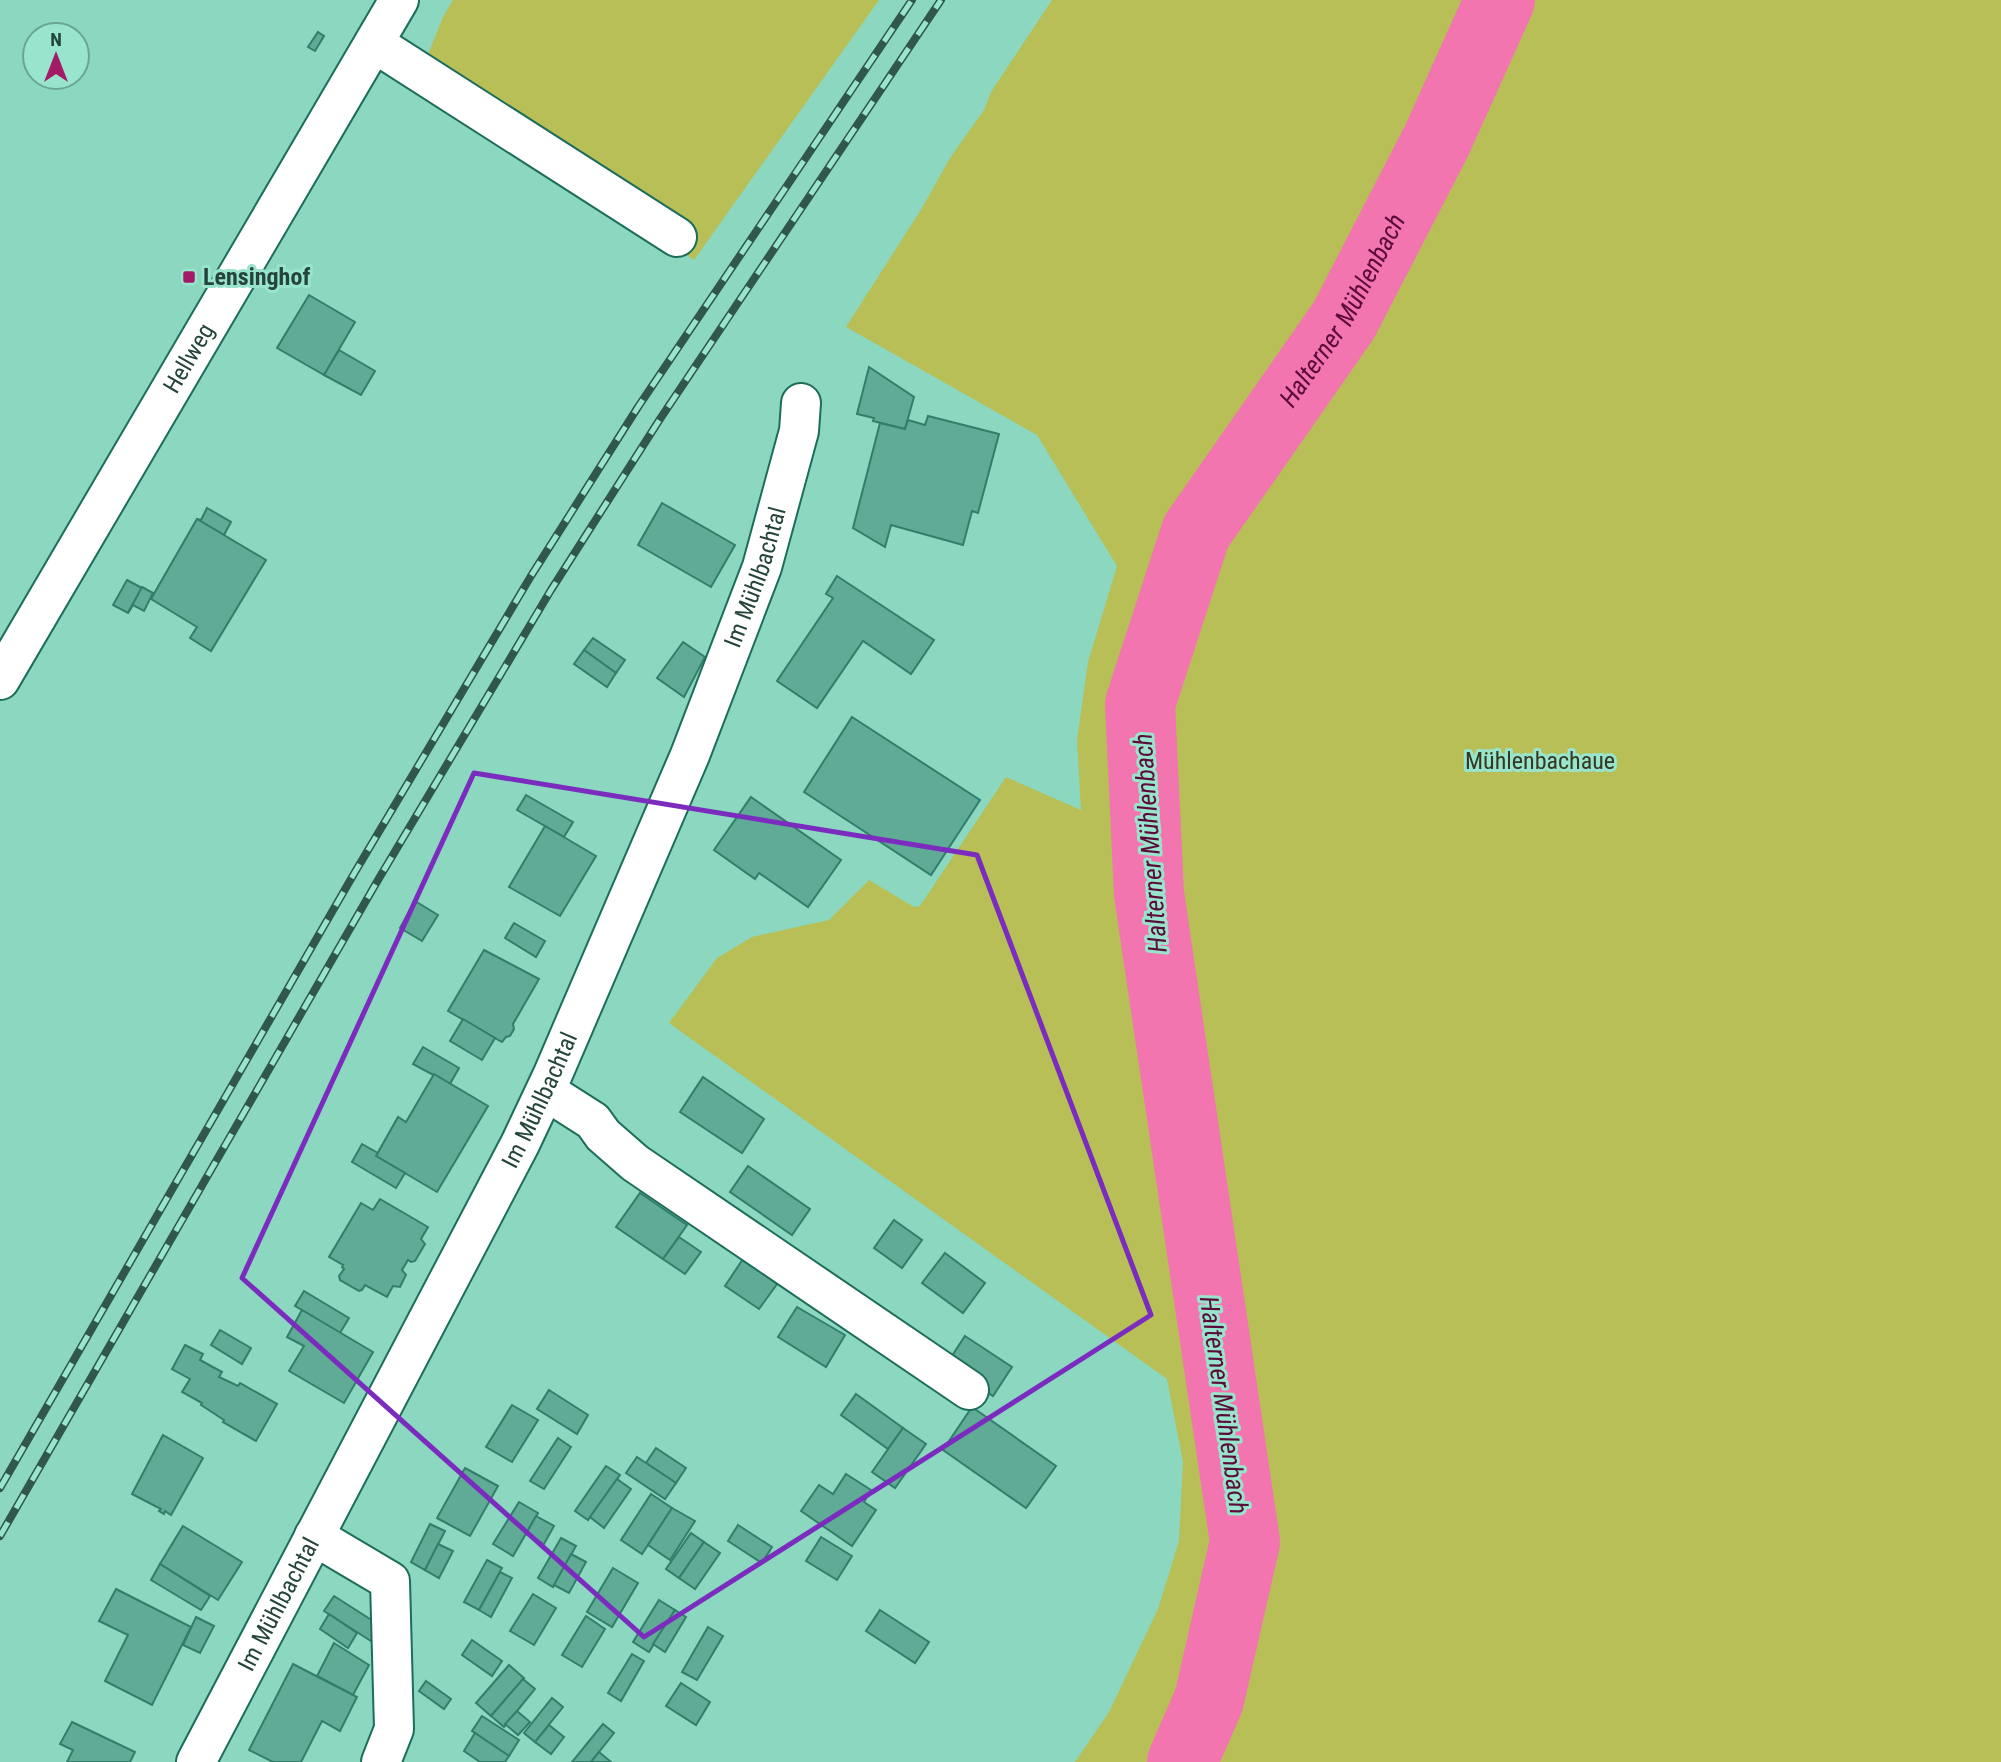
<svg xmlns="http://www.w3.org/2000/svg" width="2001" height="1762" viewBox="0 0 2001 1762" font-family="'Roboto Condensed',sans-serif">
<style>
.green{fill:#b7bf56}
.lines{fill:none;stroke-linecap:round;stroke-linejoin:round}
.river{stroke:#f375af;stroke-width:70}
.building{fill:#60ab95;stroke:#317e6a;stroke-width:2}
.minor-casing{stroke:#1c6d5a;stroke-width:42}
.minor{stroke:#fff;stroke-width:38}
.rail-casing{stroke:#31564b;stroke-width:8}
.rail{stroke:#98e4cd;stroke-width:5;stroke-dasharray:16;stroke-linecap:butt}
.marked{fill:none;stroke:#7b2cbf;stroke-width:5;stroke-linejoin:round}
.poi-dot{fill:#a31b66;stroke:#98e4cd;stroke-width:2.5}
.labels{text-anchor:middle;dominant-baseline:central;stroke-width:6;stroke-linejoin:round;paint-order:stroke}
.poi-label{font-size:24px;font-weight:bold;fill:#25443b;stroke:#98e4cd;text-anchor:start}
.street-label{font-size:24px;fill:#25443b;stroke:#98e4cd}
.park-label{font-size:24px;fill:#35371f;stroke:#98e4cd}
.water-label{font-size:26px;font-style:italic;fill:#5b0b37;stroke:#98e4cd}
</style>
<rect width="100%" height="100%" fill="#8bd7c0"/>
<g class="green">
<path d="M453,0H879L694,260L421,72L443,17Z"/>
<path d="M1052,0H2001V1762H1075L1109,1712L1158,1609L1179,1541L1183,1462L1167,1379L669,1023L717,958L752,937L829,920L869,880L914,907L920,906L1006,777L1081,810L1077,740L1088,662L1117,566L1037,435L846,327L922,208L950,158L984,110L991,92Z"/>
</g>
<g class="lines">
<path class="river" id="s1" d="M1182,1762L1209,1700L1245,1542L1149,894L1140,704L1196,532L1344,320L1437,140L1500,0"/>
</g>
<g class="building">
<path d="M318,32L324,36L315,51L308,47Z"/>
<path d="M309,295L355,322L324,375L277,348Z"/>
<path d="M339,350L375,371L361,395L324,375Z"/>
<path d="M869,367L914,397L905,429L873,421L874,418L857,414Z"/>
<path d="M928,416L999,434L978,513L972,511L963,545L891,525L885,547L853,528L880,423L905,429L908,420L925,425Z"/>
<path d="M662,503L735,545L711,587L638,545Z"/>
<path d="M207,508L231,522L224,535L197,519L201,520Z"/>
<path d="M197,519L266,560L211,651L190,638L197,627L151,599Z"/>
<path d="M837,576L934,640L911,674L863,641L817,708L777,681L833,598L826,594Z"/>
<path d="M127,580L142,588L128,613L113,605Z"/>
<path d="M142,587L153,593L144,611L133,605L128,613Z"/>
<path d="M593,638L625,660L616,673L584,650Z"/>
<path d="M683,642L705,657L684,697L657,678Z"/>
<path d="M584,650L616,673L607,687L574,664Z"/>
<path d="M852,717L980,800L931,875L804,792Z"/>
<path d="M526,795L573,822L564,837L517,810Z"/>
<path d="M751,797L841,860L808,907L759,873L755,879L714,850Z"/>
<path d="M545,826L596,856L560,916L509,887Z"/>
<path d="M415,901L438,915L422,941L400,928Z"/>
<path d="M514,923L545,941L536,957L505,938Z"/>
<path d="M484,950L539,979L513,1024L514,1029L510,1036L506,1037L502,1042L448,1011Z"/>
<path d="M463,1019L495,1038L482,1060L450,1041Z"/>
<path d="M423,1047L459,1068L450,1084L413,1064Z"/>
<path d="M434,1074L488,1106L437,1192L376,1156L398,1117L406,1122Z"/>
<path d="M703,1077L764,1119L742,1153L680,1112Z"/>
<path d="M362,1144L378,1153L376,1156L405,1173L396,1188L352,1162Z"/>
<path d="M748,1166L810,1209L792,1235L730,1192Z"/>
<path d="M640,1193L687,1225L663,1259L616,1227Z"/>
<path d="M380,1199L428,1227L421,1239L425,1244L415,1261L411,1262L408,1260L402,1270L406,1275L400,1287L393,1286L387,1297L365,1285L362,1290L359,1291L340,1280L339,1276L344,1269L342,1267L343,1265L329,1257L361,1203L373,1210Z"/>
<path d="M894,1220L922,1240L902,1268L874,1248Z"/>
<path d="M679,1237L701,1252L685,1274L663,1259Z"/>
<path d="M945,1253L985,1283L963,1313L922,1283Z"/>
<path d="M745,1256L780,1280L759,1309L725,1286Z"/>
<path d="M304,1291L349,1318L340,1333L295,1306Z"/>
<path d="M797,1307L845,1335L826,1367L778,1337Z"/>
<path d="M302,1310L373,1352L344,1403L289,1371L304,1346L287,1337Z"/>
<path d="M220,1330L251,1348L242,1364L211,1345Z"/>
<path d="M965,1336L1012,1367L993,1396L946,1365Z"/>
<path d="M185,1345L203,1354L200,1360L222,1372L219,1377L238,1386L240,1383L277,1404L256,1441L223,1422L224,1420L201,1405L202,1403L182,1392L190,1379L172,1369Z"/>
<path d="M549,1390L588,1415L577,1434L537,1409Z"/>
<path d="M856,1394L903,1428L888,1449L841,1415Z"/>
<path d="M512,1405L538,1420L512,1462L486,1447Z"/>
<path d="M972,1407L1056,1466L1026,1508L943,1450Z"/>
<path d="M903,1428L926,1444L895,1488L872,1472Z"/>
<path d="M163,1435L203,1458L171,1515L165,1511L164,1514L159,1511L161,1509L132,1494Z"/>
<path d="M558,1438L571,1447L544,1489L530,1481Z"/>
<path d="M656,1448L686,1468L676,1483L646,1463Z"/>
<path d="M637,1457L676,1483L665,1499L626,1473Z"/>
<path d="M606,1466L620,1475L588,1520L575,1511Z"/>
<path d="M465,1468L498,1486L470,1536L437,1518Z"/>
<path d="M846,1474L871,1490L864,1502L876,1510L852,1546L801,1511L819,1485L833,1494Z"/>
<path d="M617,1479L631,1489L604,1528L590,1517Z"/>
<path d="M651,1494L672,1508L642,1554L621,1540Z"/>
<path d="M519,1502L538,1513L513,1556L493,1544Z"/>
<path d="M672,1508L695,1521L670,1560L648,1545Z"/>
<path d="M536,1516L554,1526L544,1544L526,1534Z"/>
<path d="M430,1524L445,1531L425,1570L411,1562Z"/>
<path d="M738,1525L772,1547L762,1563L728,1541Z"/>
<path d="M183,1526L242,1562L218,1600L160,1564Z"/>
<path d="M691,1533L704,1542L679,1578L666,1569Z"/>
<path d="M821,1537L852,1556L837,1580L806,1561Z"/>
<path d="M561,1538L576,1546L553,1587L538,1578Z"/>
<path d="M704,1542L720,1553L695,1589L679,1578Z"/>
<path d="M438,1544L453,1551L439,1578L425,1570Z"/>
<path d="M571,1554L586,1562L569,1593L554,1585Z"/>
<path d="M487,1560L502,1568L479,1610L464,1602Z"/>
<path d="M160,1564L210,1596L201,1610L151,1580Z"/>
<path d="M613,1568L638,1583L612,1627L587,1612Z"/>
<path d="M500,1572L512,1578L491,1617L479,1610Z"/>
<path d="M116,1589L191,1627L152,1705L105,1681L128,1635L99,1621Z"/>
<path d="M533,1594L556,1608L534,1645L510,1631Z"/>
<path d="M334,1596L384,1628L374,1643L324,1611Z"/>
<path d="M659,1600L675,1610L649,1652L633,1642Z"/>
<path d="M675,1610L686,1617L665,1652L653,1644Z"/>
<path d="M880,1610L929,1642L915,1663L866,1631Z"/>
<path d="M329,1614L357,1633L348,1648L320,1629Z"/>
<path d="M586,1616L605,1629L582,1667L562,1655Z"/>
<path d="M196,1617L214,1626L200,1653L183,1645Z"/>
<path d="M708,1627L723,1636L697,1680L682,1672Z"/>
<path d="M472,1640L502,1661L492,1676L462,1655Z"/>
<path d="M334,1643L369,1665L353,1695L317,1676Z"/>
<path d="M632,1654L644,1661L621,1701L608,1693Z"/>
<path d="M293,1664L357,1697L340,1731L322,1721L301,1762H273L249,1750Z"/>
<path d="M509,1665L524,1678L491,1716L476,1703Z"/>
<path d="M523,1679L535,1689L504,1727L491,1716Z"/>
<path d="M426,1681L451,1699L444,1709L419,1691Z"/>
<path d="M681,1683L710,1702L696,1725L666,1706Z"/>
<path d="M552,1698L563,1707L535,1742L524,1733Z"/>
<path d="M517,1711L530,1722L518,1735L505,1724Z"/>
<path d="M482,1716L519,1740L509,1756L472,1731Z"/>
<path d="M72,1722L135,1752L130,1762H67L73,1750L60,1744Z"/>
<path d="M603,1724L614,1733L591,1762H572Z"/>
<path d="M549,1725L564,1737L551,1754L535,1742Z"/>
<path d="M475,1733L509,1756L505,1762H480L464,1751Z"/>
<path d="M599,1752L611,1762H591Z"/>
</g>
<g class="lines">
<defs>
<g id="minor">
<path d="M374,43L677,237"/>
<path id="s2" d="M0,680L399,0"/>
<path d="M546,1091L593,1121L603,1135L635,1163L969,1390"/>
<path d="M314,1536L390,1581L394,1729L381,1762"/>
<path id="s3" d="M196,1762L520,1144L553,1074L690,755L762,567L799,431L801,403"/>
</g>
</defs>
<use href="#minor" class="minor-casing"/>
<use href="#minor" class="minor"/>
<defs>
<g id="rail">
<path d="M0,1488L355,872L531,576L638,407L912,0"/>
<path d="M0,1536L378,880L551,590L660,419L941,0"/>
</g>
</defs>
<use href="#rail" class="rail-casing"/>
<use href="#rail" class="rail"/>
</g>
<path class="marked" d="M474,773L977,855L1151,1315L644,1637L242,1278Z"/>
<rect class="poi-dot" x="182" y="270" width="14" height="14" rx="3.5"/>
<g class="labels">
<g class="poi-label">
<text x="203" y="277">Lensinghof</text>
</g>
<g class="street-label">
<text stroke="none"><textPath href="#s2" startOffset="373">Hellweg</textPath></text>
<text stroke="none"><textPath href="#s3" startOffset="1312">Im Mühlbachtal</textPath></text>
<text stroke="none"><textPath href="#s3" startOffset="746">Im Mühlbachtal</textPath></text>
<text stroke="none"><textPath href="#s3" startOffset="178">Im Mühlbachtal</textPath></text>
</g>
<g class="park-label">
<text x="1540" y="761">Mühlenbachaue</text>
</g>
<g class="water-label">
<text stroke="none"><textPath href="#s1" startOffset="1522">Halterner Mühlenbach</textPath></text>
<text transform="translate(1150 843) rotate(-94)">Halterner Mühlenbach</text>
<text transform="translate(1224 1405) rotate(82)">Halterner Mühlenbach</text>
</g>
</g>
<g transform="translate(56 56)"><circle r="33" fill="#98e4cd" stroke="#6aa493" stroke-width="2"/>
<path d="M0-5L12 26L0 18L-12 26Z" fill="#a31b66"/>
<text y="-10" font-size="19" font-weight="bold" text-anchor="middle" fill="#25443b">N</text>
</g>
</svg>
